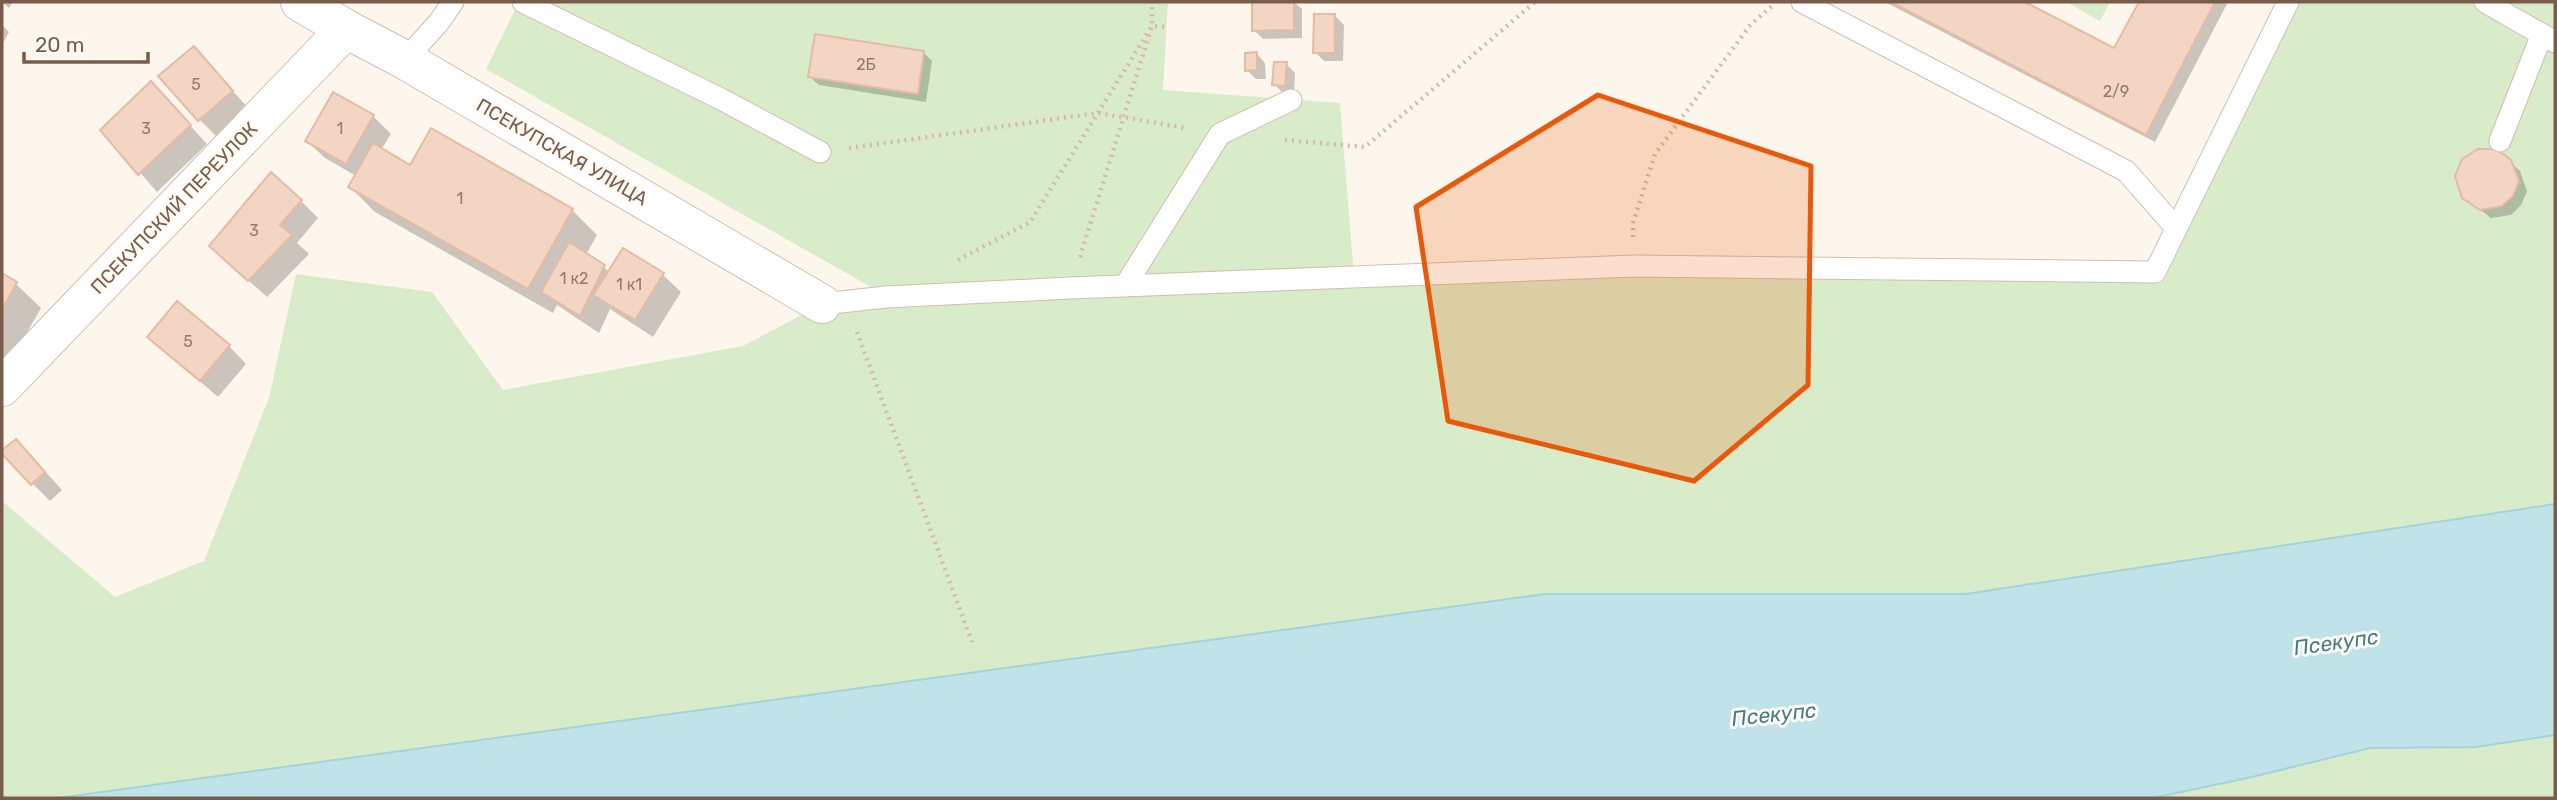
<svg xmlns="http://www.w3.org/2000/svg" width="2557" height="800" viewBox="0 0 2557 800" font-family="Rubik,sans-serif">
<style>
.green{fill:#d8ecc9}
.water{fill:#bfe3e8;stroke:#a5d3da;stroke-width:2}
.shadow{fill:#0003}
.building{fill:#f3d5c3;stroke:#e6bba3;stroke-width:2}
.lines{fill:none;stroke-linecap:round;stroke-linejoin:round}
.lane-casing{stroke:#d1beb0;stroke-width:23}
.street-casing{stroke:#d1beb0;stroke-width:40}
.secondary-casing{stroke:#d6c0b0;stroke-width:40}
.path{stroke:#d9b8a5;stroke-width:4.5;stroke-dasharray:2 5;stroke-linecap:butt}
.lane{stroke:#fff;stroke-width:21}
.street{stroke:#fff;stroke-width:38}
.secondary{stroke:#fff;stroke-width:38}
.marked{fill:#e8590c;fill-opacity:0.2;stroke:#e8590c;stroke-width:5;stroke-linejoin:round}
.labels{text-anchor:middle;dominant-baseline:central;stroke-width:6;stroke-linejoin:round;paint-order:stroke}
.number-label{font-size:16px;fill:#987a6a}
.street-label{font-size:19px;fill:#7a5c4d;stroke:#fffaf3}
.water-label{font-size:21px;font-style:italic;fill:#437c86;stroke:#fffaf3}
</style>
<rect width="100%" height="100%" fill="#fdf6ec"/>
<g class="green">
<path d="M519,2H1168L1163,90L1340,103L1354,276L2155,272L2288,2H2555V504L1966,594H1545L58,798H2V501L115,597L204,561L269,398L296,274L432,292L503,390L743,346L811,310L885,295L486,69Z"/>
<path d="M2066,2H2110L2100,21Z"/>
<path d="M2555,735V798H2153L2252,777L2370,748L2476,747Z"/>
</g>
<path class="water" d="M2555,504V735L2476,747L2370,748L2252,777L2153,798H58L1545,594H1966Z"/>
<g class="shadow">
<path d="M2,2H13L9,8Z"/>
<path d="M1254,2H1294L1302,9V38L1263,39L1254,30Z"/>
<path d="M1885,2H2022L2115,50L2141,2H2228L2155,142Z"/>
<path d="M1335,16L1344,25L1343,61H1324L1315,52Z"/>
<path d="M2,25L9,32L2,45Z"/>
<path d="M194,48L250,110L217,137L199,119Z"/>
<path d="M923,52L932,61L926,102L819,85L810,77Z"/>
<path d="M1257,54L1265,63L1266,79H1256L1247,70Z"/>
<path d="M1286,64L1295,73L1294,94L1283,93L1274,84Z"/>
<path d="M168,101L207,144L157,192L103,130Z"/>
<path d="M373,116L391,134L381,150L411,167L572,210L597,235L586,255L610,272L623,250L663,275L681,292L653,337L610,309L599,333L557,305L553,313L375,212L350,187L356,176L325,158L307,141Z"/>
<path d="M2510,162L2520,171L2527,191L2521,205L2511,215L2491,218L2464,197Z"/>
<path d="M301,201L318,218L297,243L309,254L267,297L229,263Z"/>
<path d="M2,275L16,284L41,308L9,364L2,360Z"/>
<path d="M149,337L229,346L246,364L218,397Z"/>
<path d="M34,459L62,490L50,501L32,483Z"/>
</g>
<g class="building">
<path d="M1252,2H1294V30L1252,31Z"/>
<path d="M1891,2H2025L2114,48L2139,2H2215L2146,135Z"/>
<path d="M1314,14H1335V53H1313Z"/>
<path d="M815,34L924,51L918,94L808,77Z"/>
<path d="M194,46L233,91L198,121L158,76Z"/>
<path d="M1257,52V70L1245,71V53Z"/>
<path d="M1274,62H1287L1285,86L1272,85Z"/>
<path d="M151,81L191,125L138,175L100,130Z"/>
<path d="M333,92L374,115L346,164L305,141Z"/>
<path d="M431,128L573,209L528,289L348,187L373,143L410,165Z"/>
<path d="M2478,149H2496L2511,160L2519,181L2513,196L2502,206L2480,210L2462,198L2455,176L2462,159Z"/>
<path d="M271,172L302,200L280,225L292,235L248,281L209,246Z"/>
<path d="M569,242L605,265L580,316L541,292Z"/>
<path d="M623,248L664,273L635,320L593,295Z"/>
<path d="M2,273L17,282L2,310Z"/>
<path d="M177,301L230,345L200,381L147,337Z"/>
<path d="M16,439L45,472L31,485L2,454V450Z"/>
</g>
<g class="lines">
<defs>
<g id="lane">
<path d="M523,2L721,99L820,152"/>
<path d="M1802,2L2126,171L2176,228"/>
<path d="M2485,2L2555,42"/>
<path d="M405,60L439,22L453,2"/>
<path d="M2500,141L2542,34"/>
<path d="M1125,286L1220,134L1291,100"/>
<path d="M822,304L886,297L1070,288L1634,266L2155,272L2288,2"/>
</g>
<path id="street" d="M2,387L346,29L405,60L822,304"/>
<path id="secondary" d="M300,2L346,29"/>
</defs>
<use href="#lane" class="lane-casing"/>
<use href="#street" class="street-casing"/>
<use href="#secondary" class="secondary-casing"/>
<g class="path">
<path d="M1285,140L1365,147L1535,2"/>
<path d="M849,148L1098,113L1186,128"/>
<path d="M1633,237V223L1655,154L1751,24L1772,6"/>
<path d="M1080,257L1152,26L1167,27"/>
<path d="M958,260L1030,222L1152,26V2"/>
<path d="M857,332L972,642"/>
</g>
<use href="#lane" class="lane"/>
<use href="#street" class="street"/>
<use href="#secondary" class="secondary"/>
</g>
<path class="marked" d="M1598,95L1811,166L1808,385L1694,481L1448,421L1416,207Z"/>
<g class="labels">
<g class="number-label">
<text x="866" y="64">2Б</text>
<text x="196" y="84">5</text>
<text x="2116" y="91">2/9</text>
<text x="146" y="128">3</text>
<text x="340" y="128">1</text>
<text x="460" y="198">1</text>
<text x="254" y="230">3</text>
<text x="574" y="278">1 к2</text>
<text x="629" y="284">1 к1</text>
<text x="188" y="341">5</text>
</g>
<g class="street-label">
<text transform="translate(562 152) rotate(30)">ПСЕКУПСКАЯ УЛИЦА</text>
<text transform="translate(174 208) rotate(-46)">ПСЕКУПСКИЙ ПЕРЕУЛОК</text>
</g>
<g class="water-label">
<text transform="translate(2336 642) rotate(-8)">Псекупс</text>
<text transform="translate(1774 714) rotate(-6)">Псекупс</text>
</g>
</g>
<rect width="2557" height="800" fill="none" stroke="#7a5c4d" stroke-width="7"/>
<path d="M24 52v10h124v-10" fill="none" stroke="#7a5c4d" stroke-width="3.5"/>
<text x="35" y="52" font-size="21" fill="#7a5c4d" stroke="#fffaf3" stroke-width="5" paint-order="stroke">20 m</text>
</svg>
